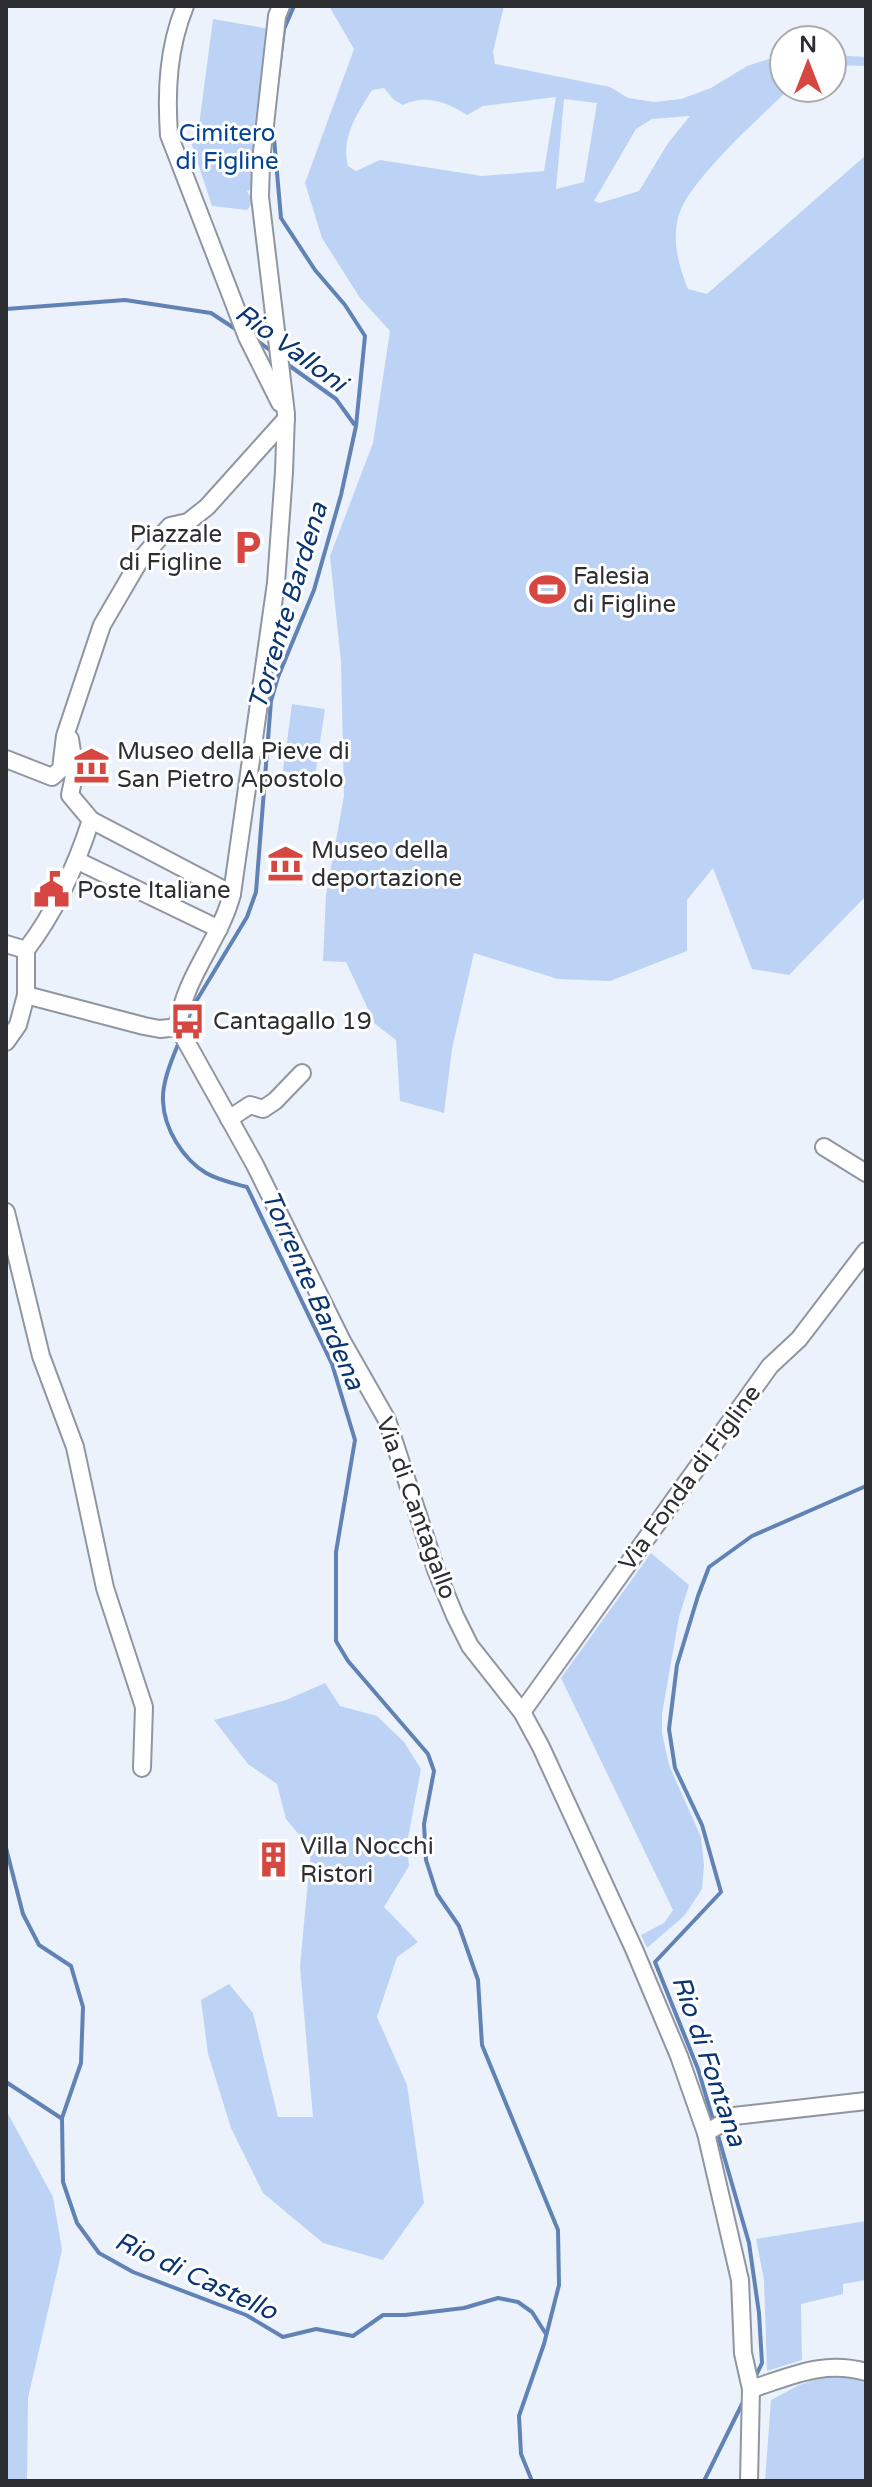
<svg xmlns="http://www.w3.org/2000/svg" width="872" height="2487" viewBox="0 0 872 2487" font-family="'Varela Round',sans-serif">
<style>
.green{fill:#bdd3f6;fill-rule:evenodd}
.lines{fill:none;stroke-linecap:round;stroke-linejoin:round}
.stream{stroke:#6182b5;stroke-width:4}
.minor-casing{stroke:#9096a0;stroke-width:20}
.minor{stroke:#fff;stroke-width:16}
.labels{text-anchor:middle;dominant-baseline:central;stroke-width:6;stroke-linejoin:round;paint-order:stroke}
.park-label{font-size:24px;fill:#044293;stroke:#fff}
.poi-label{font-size:24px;fill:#2c2e32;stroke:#fff;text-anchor:start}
.street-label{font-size:24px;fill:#2c2e32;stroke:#fff}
.water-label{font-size:26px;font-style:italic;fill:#093573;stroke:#fff}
</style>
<rect width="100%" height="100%" fill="#ebf2fc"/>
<g class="green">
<path d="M329,6H504L493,52L495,64L610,87L628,98L654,102L681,99L711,88L747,66L784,54V88H790C762,116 686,182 678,218C672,242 679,267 688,289L707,294L866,155V896L789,975L752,969L713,868L687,900V951L610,981L558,979L474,953L452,1049L444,1113L400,1101L396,1040L375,1024L346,962L323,961L326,895L344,796L341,662L330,556L373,443L390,331L360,298L322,238L305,183L354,49ZM384,88L394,100L403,105C425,94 447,102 467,115L483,106L556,97L544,171L482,176L380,160L356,171L348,166C341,137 357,114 372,90ZM564,99L597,103L584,182L556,189ZM690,116L668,143L639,191L600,203L594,201L636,129L652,119Z"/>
<path d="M213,19L270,29L254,189L247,191L253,202L247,210L212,206L190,139L198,133Z"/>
<path d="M832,55L866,57V66L832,65Z"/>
<path d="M292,704L325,709L315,776L283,771Z"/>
<path d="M651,1553L689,1585L679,1617L662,1714V1733L669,1765L701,1837L704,1865L702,1889L685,1915L647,1948L641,1935L664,1923L673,1910L561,1678Z"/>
<path d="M325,1683L340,1706L377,1716L404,1742L421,1769L407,1843L409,1866L384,1907L418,1942L397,1957L377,2017L407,2085L424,2203L383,2260L323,2243L263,2193L231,2128L208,2054L201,2000L229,1984L253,2013L278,2117H313L300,1966L311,1849L286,1819L277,1784L248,1764L214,1720L286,1700Z"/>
<path d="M6,2110L53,2197L62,2250L28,2398L27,2481H6Z"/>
<path d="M866,2221V2280L843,2284V2294L801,2304L802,2360L767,2371L764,2280L756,2239Z"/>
<path d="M834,2374L866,2383V2481H765L771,2400L799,2385Z"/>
</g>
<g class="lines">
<g class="stream">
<path d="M278,78L284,29L294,6"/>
<path d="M6,309L125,300L211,313L237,330"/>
<path d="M252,337L274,353"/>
<path d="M287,364L336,399L354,424"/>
<path d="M187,1022L192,1008L247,917L256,892L271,701L278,677L314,590L341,495L356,426L365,336L345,305L315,270L281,218L273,127"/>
<path d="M179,1042C172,1059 162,1082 163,1101C164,1129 183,1159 206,1173C218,1180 233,1183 247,1187L332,1364L355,1440L336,1552V1641L348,1661L428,1754L434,1771L424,1824L426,1860L437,1894L459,1926L478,1980L482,2045L558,2230L559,2285L544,2344L519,2416L521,2454L532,2481"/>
<path d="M6,1848L23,1914L39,1945L71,1966L83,2007L81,2063L62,2118L63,2182L77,2223L99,2253L133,2272L246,2315L283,2337L316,2329L353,2336L383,2315H405L464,2308L498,2298L518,2302L532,2312L546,2334"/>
<path d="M6,2082L61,2118"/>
<path d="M714,2123L698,2069L655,1962L721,1892L702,1825L675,1768L669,1729L677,1665L698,1596L709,1567L752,1536L866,1486"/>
<path d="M717,2132L749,2243L759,2313L762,2363L754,2380"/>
<path d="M704,2481L745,2398"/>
</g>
<defs>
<g id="minor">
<path d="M185,6C168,48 166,90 169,135L247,337L280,403"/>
<path d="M281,6L277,16L261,161L260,197L286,414L284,472L276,583L232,894C220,941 183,978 178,1027L255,1165L342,1341L387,1420L436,1570L455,1616L470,1646L522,1712L541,1747L634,1949L679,2056L706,2133L740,2280L743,2353L751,2389L749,2481"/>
<path d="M70,739L75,771L70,795L91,820L232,894"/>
<path d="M6,759L52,777L61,769L65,736L102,625L140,560L170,526L188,522L207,507L286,419"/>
<path d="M78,861L219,929"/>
<path d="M6,944L26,950"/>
<path d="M26,950V995L144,1026L160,1029L178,1027"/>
<path d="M26,950C56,911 76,866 91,820"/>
<path d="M6,1042L18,1025L26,995"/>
<path d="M229,1119L250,1105L263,1109L275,1101L302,1073"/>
<path d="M824,1147L866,1173"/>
<path d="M6,1212L41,1356L75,1447L105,1588L144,1707L142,1768"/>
<path d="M522,1712L770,1366L799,1339L866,1251"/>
<path d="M706,2133L734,2116L866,2101"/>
<path d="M751,2389C792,2376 823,2360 866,2372"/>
</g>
</defs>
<use href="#minor" class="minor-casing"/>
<use href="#minor" class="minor"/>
</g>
<defs>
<symbol id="parking-bare" viewBox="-9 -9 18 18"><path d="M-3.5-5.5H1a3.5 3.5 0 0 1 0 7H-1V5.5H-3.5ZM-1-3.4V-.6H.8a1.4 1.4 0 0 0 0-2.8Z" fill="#d64741" stroke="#fff" stroke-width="2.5" paint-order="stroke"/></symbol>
<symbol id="stadium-bare" viewBox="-9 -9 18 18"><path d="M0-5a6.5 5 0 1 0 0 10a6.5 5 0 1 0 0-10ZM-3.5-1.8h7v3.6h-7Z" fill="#d64741" stroke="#fff" stroke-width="2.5" paint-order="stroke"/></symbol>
<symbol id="museum-bare" viewBox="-9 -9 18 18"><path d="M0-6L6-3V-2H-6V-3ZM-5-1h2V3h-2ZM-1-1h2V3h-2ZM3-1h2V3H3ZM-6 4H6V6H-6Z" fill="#d64741" stroke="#fff" stroke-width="2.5" paint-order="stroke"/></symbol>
<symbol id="civic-bare" viewBox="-9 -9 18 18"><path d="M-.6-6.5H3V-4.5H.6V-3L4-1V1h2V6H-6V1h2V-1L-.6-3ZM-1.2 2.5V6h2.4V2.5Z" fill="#d64741" stroke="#fff" stroke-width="2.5" paint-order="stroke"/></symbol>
<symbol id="bus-bare" viewBox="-9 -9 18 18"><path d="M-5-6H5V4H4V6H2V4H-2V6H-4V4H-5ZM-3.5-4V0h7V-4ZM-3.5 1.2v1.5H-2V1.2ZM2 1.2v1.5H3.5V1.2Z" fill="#d64741" stroke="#fff" stroke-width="2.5" paint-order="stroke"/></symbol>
<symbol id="building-bare" viewBox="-9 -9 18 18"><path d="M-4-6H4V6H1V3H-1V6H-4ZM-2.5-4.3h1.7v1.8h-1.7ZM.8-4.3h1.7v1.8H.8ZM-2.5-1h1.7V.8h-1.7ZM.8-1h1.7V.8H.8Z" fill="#d64741" stroke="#fff" stroke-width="2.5" paint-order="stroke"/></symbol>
</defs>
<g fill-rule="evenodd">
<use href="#parking-bare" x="222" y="522" width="51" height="51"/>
<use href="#stadium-bare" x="522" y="564" width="51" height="51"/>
<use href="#museum-bare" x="66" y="740" width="51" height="51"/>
<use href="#museum-bare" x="260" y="838" width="51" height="51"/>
<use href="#civic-bare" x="26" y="864" width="51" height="51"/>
<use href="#bus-bare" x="162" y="996" width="51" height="51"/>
<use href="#building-bare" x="248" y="1834" width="51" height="51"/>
</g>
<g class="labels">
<g class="park-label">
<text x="227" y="133">Cimitero<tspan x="227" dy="28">di Figline</tspan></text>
</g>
<g class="poi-label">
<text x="222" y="534" text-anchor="end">Piazzale<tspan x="222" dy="28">di Figline</tspan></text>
<text x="573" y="576">Falesia<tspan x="573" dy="28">di Figline</tspan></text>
<text x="117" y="751">Museo della Pieve di<tspan x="117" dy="28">San Pietro Apostolo</tspan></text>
<text x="311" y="850">Museo della<tspan x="311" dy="28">deportazione</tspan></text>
<text x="77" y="890">Poste Italiane</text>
<text x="213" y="1021">Cantagallo 19</text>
<text x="300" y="1846">Villa Nocchi<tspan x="300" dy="28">Ristori</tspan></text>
</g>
<g class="street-label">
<text transform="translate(690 1478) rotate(-54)">Via Fonda di Figline</text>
<text transform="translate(416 1508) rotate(70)">Via di Cantagallo</text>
</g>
<g class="water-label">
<text transform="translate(291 348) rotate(36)">Rio Valloni</text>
<text transform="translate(288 606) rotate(-73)">Torrente Bardena</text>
<text transform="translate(313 1290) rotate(66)">Torrente Bardena</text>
<text transform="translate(709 2061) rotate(71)">Rio di Fontana</text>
<text transform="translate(196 2276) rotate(25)">Rio di Castello</text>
</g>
</g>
<rect width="872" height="2487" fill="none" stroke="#2c2e32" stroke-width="16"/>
<g transform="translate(808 64)"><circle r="38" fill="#ffffff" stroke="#ababad" stroke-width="2"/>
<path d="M0-6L14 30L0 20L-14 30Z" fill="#d64741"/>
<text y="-12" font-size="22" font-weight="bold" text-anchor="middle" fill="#2c2e32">N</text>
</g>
</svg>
